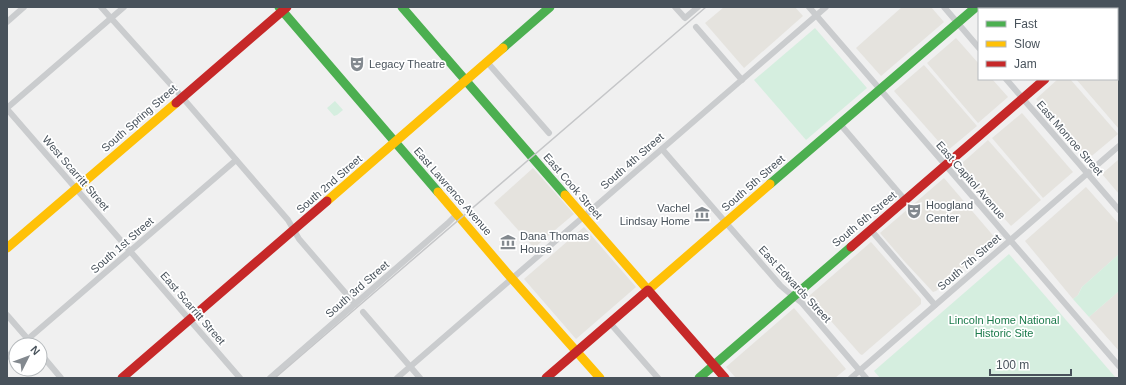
<svg xmlns="http://www.w3.org/2000/svg" width="1126" height="385" viewBox="0 0 1126 385" font-family="Helvetica,sans-serif">
<style>
.commercial{fill:#e5e3de}
.green{fill:#d5eedf}
.lines{fill:none;stroke-linecap:round;stroke-linejoin:round}
.street{stroke:#caccce;stroke-width:6}
.fast{stroke:#4caf50;stroke-width:9}
.slow{stroke:#ffc107;stroke-width:9}
.jam{stroke:#c62828;stroke-width:9}
.rail{stroke:#c5c6c8;stroke-width:1.5}
.labels{text-anchor:middle;dominant-baseline:central;stroke-width:3.5;stroke-linejoin:round;paint-order:stroke}
.poi-label{font-size:11px;fill:#48525b;stroke:#fff;text-anchor:start}
.street-label{font-size:11px;fill:#48525b;stroke:#fff}
.park-label{font-size:11px;fill:#1b7a4b;stroke:#fff}
</style>
<rect width="100%" height="100%" fill="#f0f0f0"/>
<g class="commercial">
<path d="M724,7H795L803,16L744,68L705,23Z"/>
<path d="M902,7H931L944,22L881,76L856,48Z"/>
<path d="M1013,7H1066L1068,9H1015Z"/>
<path d="M956,38L979,64V79H992L1008,97L978,123L927,63Z"/>
<path d="M924,65L977,126L947,151L894,91Z"/>
<path d="M1117,68L1119,70V129L1076,79H1117Z"/>
<path d="M1058,79H1070L1118,134L1088,159L1036,99Z"/>
<path d="M1022,113L1073,172L1043,198L992,138Z"/>
<path d="M988,140L1041,200L1011,226L961,170L962,163Z"/>
<path d="M1119,159V194L1102,174Z"/>
<path d="M533,168L574,214L534,248L494,203Z"/>
<path d="M944,178L996,239L936,291L933,292L905,262L880,233Z"/>
<path d="M1086,187L1119,224V254L1082,287L1078,295L1073,299L1025,241Z"/>
<path d="M584,227L636,287L576,339L524,279Z"/>
<path d="M871,242L921,299V304L862,355L860,354L809,296Z"/>
<path d="M1119,291V351L1089,317Z"/>
<path d="M794,308L846,369L835,378H736L726,367Z"/>
</g>
<g class="green">
<path d="M815,28L867,88L806,140L754,80Z"/>
<path d="M335,101L343,110L337,115L334,116L327,108Z"/>
<path d="M1009,254L1116,378H880L874,371Z"/>
<path d="M1119,254V291L1089,317L1073,299L1078,295L1082,287Z"/>
</g>
<g class="lines">
<g class="street">
<path d="M101,7L182,97L288,220L299,239L355,304"/>
<path d="M675,7L685,18L698,7"/>
<path d="M809,7L1119,366"/>
<path d="M944,7L979,48"/>
<path d="M7,22L24,7"/>
<path d="M696,27L742,80"/>
<path d="M1117,50L1119,52"/>
<path d="M487,62L549,133"/>
<path d="M1006,79L1119,210"/>
<path d="M7,108L124,7"/>
<path d="M7,109L240,378"/>
<path d="M840,124L905,200"/>
<path d="M662,149L780,285C787,292 795,297 802,303L866,378"/>
<path d="M870,229L935,305"/>
<path d="M363,312L420,378"/>
<path d="M7,315L33,345"/>
<path d="M610,323L658,378"/>
<path d="M21,345L236,160"/>
<path d="M40,353L61,378"/>
<path d="M7,357L16,349"/>
<path d="M270,378L448,223L457,214"/>
<path d="M397,378L826,7"/>
<path d="M851,378L1119,146"/>
</g>
<g class="fast">
<path d="M279,7L438,192"/>
<path d="M402,7L565,195"/>
<path d="M1117,17L1119,15"/>
<path d="M503,48L550,7"/>
<path d="M770,184L976,7"/>
<path d="M699,378L851,247"/>
</g>
<g class="slow">
<path d="M438,192L507,273L600,378"/>
<path d="M565,195L648,290L770,184"/>
<path d="M327,201L503,48"/>
<path d="M7,248L176,103"/>
</g>
<g class="jam">
<path d="M176,103L287,7"/>
<path d="M851,247L1045,79"/>
<path d="M122,378L327,201"/>
<path d="M546,378L648,290L725,378"/>
</g>
<path class="rail" d="M275,378L706,7"/>
</g>
<defs>
<symbol id="theatre-bare" viewBox="-9 -9 18 18"><path d="M-5-5.5Q0-4 5-5.5V0Q5 5 0 6Q-5 5-5 0ZM-3.3-2.5H-1v1.5H-3.3ZM1-2.5H3.3v1.5H1ZM-2.8 1Q0 5.5 2.8 1Z" fill="#83898f" stroke="#fff" stroke-width="2.5" paint-order="stroke"/></symbol>
<symbol id="museum-bare" viewBox="-9 -9 18 18"><path d="M0-6L6-3V-2H-6V-3ZM-5-1h2V3h-2ZM-1-1h2V3h-2ZM3-1h2V3H3ZM-6 4H6V6H-6Z" fill="#83898f" stroke="#fff" stroke-width="2.5" paint-order="stroke"/></symbol>
</defs>
<g fill-rule="evenodd">
<use href="#theatre-bare" x="346" y="53" width="22" height="22"/>
<use href="#theatre-bare" x="903" y="200" width="22" height="22"/>
<use href="#museum-bare" x="691" y="203" width="22" height="22"/>
<use href="#museum-bare" x="497" y="231" width="22" height="22"/>
</g>
<g class="labels">
<g class="poi-label">
<text x="369" y="64">Legacy Theatre</text>
<text x="926" y="205">Hoogland<tspan x="926" dy="13">Center</tspan></text>
<text x="690" y="208" text-anchor="end">Vachel<tspan x="690" dy="13">Lindsay Home</tspan></text>
<text x="520" y="236">Dana Thomas<tspan x="520" dy="13">House</tspan></text>
</g>
<g class="street-label">
<text transform="translate(139 118) rotate(-41)">South Spring Street</text>
<text transform="translate(1070 138) rotate(49)">East Monroe Street</text>
<text transform="translate(632 161) rotate(-41)">South 4th Street</text>
<text transform="translate(76 173) rotate(49)">West Scarritt Street</text>
<text transform="translate(971 180) rotate(49)">East Capitol Avenue</text>
<text transform="translate(753 183) rotate(-41)">South 5th Street</text>
<text transform="translate(329 184) rotate(-41)">South 2nd Street</text>
<text transform="translate(573 186) rotate(49)">East Cook Street</text>
<text transform="translate(453 191) rotate(49)">East Lawrence Avenue</text>
<text transform="translate(864 219) rotate(-40)">South 6th Street</text>
<text transform="translate(122 245) rotate(-41)">South 1st Street</text>
<text transform="translate(969 262) rotate(-41)">South 7th Street</text>
<text transform="translate(795 284) rotate(47)">East Edwards Street</text>
<text transform="translate(357 289) rotate(-41)">South 3rd Street</text>
<text transform="translate(193 308) rotate(49)">East Scarritt Street</text>
</g>
<g class="park-label">
<text x="1004" y="320">Lincoln Home National<tspan x="1004" dy="13">Historic Site</tspan></text>
</g>
</g>
<rect width="1126" height="385" fill="none" stroke="#48525b" stroke-width="16"/>
<rect x="978" y="8" width="140" height="72" fill="#ffffff" stroke="#b6babd"/>
<rect x="986" y="21" width="20" height="6" fill="#4caf50" stroke="#b6babd"/>
<text x="1014" y="28" font-size="12" fill="#48525b">Fast</text>
<rect x="986" y="41" width="20" height="6" fill="#ffc107" stroke="#b6babd"/>
<text x="1014" y="48" font-size="12" fill="#48525b">Slow</text>
<rect x="986" y="61" width="20" height="6" fill="#c62828" stroke="#b6babd"/>
<text x="1014" y="68" font-size="12" fill="#48525b">Jam</text>
<g transform="translate(28 357) rotate(48)"><circle r="19" fill="#ffffff" stroke="#b6babd"/>
<path d="M0-3L7 15L0 10L-7 15Z" fill="#83898f"/>
<text y="-6" font-size="11" font-weight="bold" text-anchor="middle" fill="#48525b">N</text>
</g>
<path d="M990 369v6h81v-6" fill="none" stroke="#48525b" stroke-width="2"/>
<text x="996" y="369" font-size="12" fill="#48525b" stroke="#ffffff" stroke-width="3" paint-order="stroke">100 m</text>
</svg>
